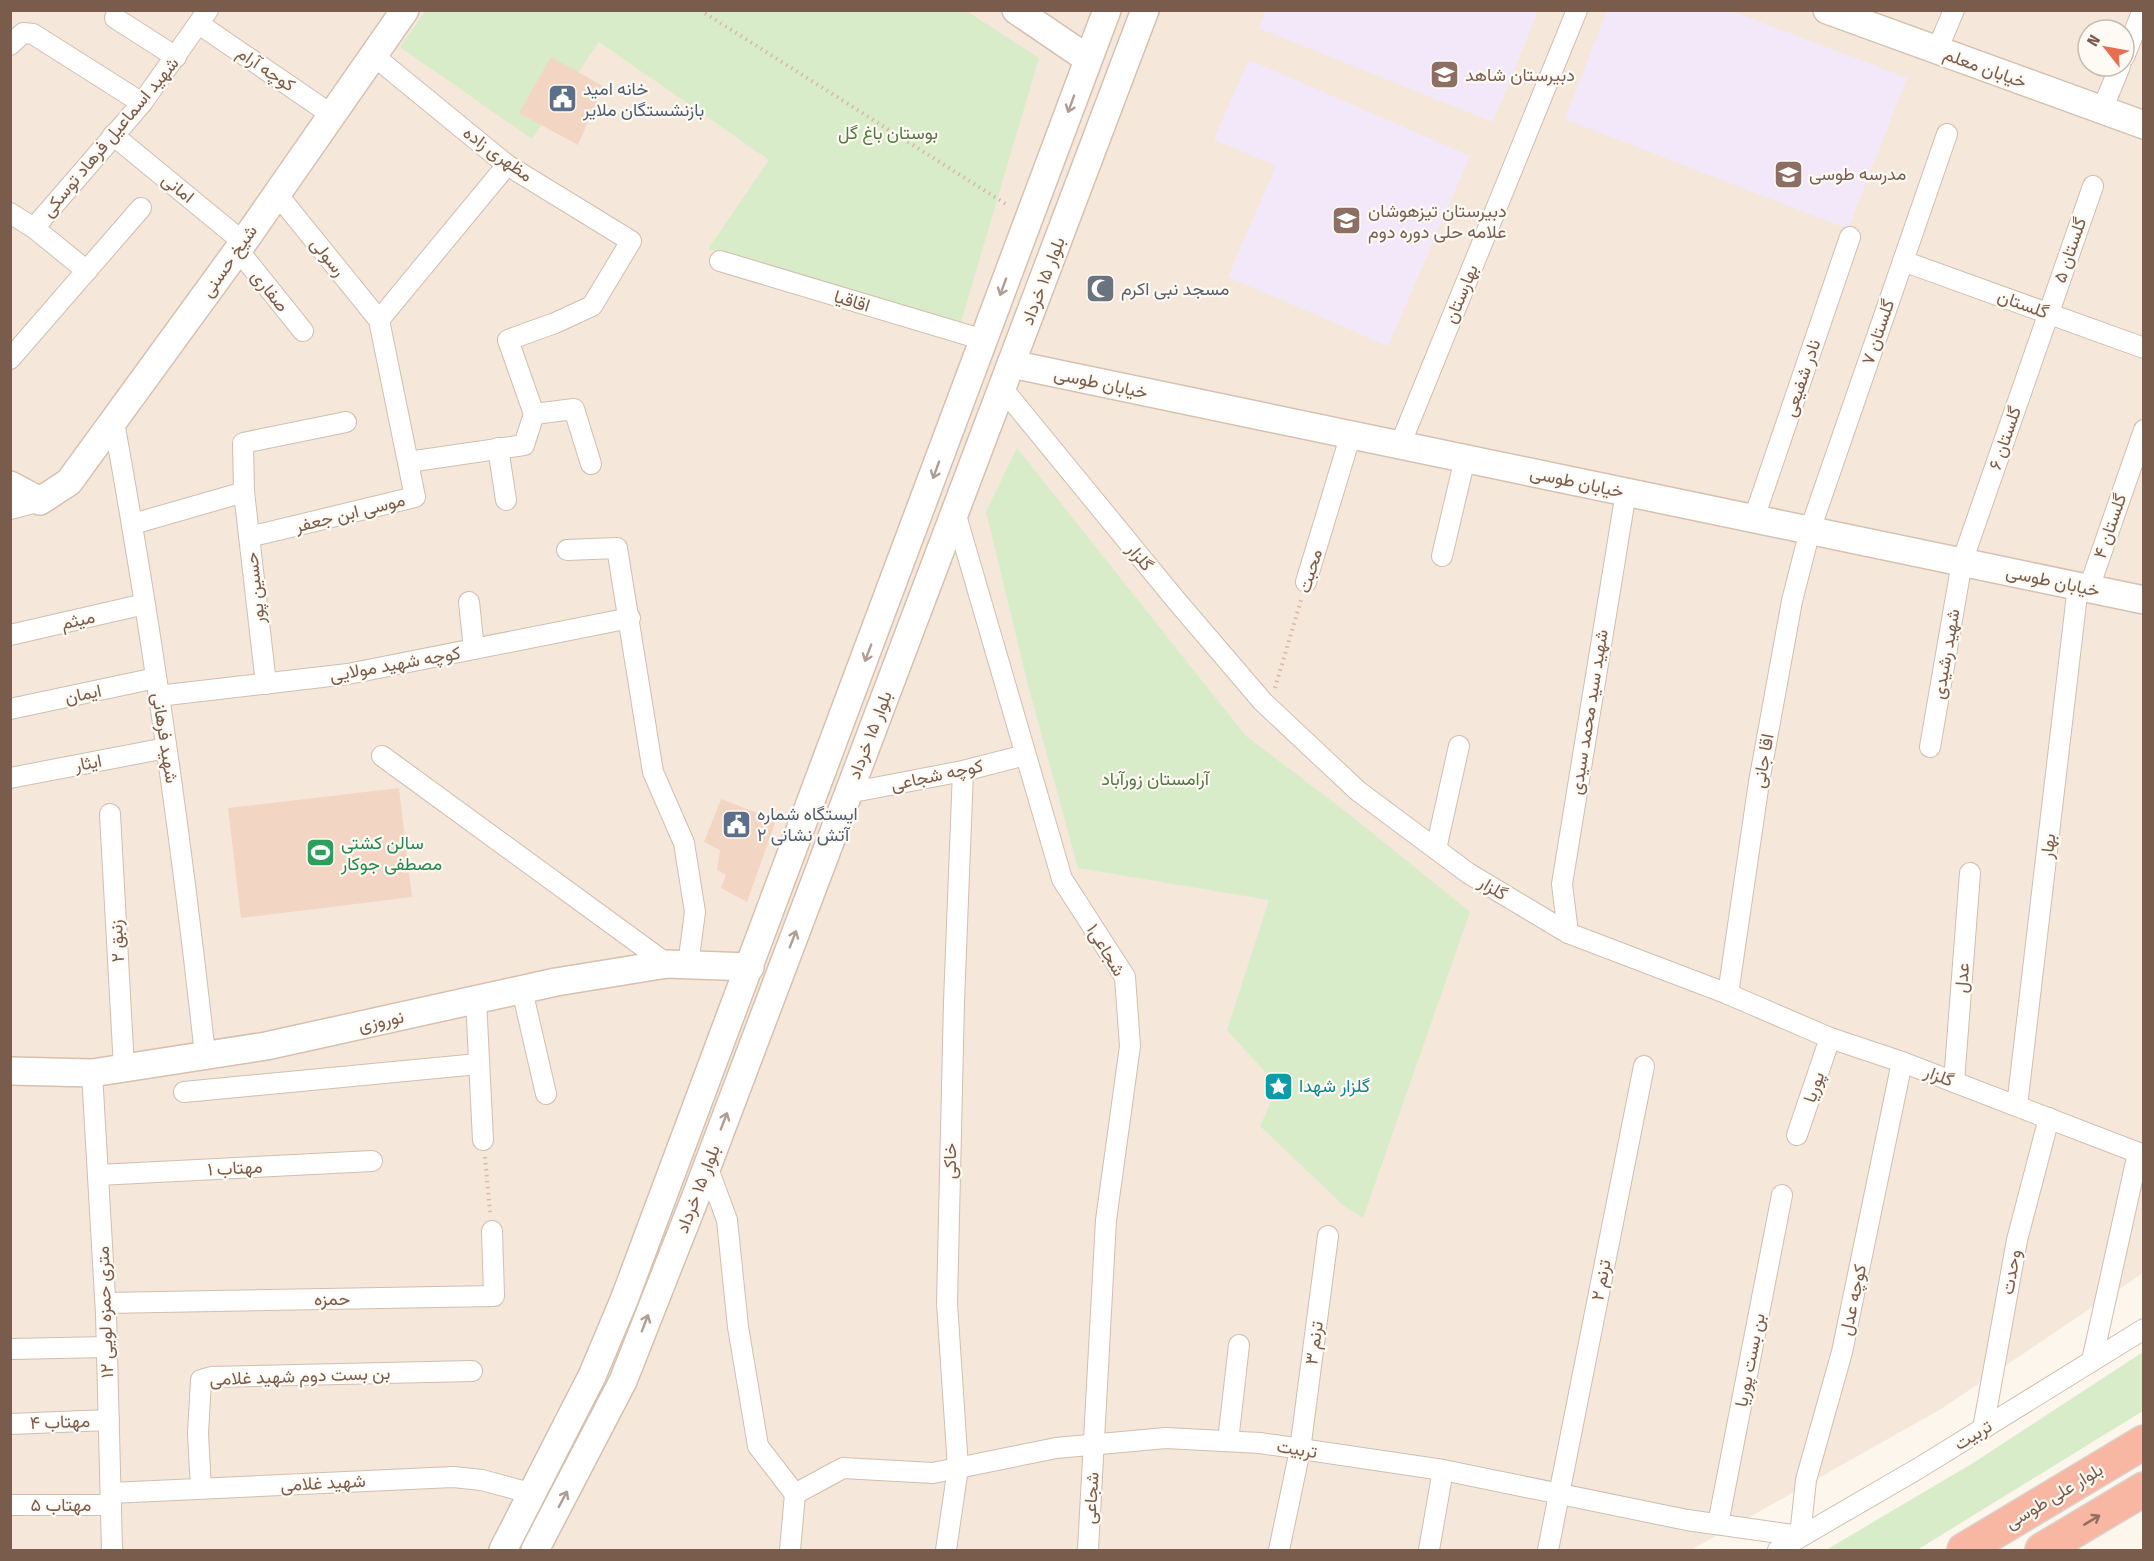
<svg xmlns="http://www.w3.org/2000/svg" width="2154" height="1561" viewBox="0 0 2154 1561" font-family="'Fira Sans Condensed',Vazirmatn,sans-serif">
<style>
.residential{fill:#f5e8da;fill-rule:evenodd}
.education{fill:#f3e8fa}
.green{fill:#d8ecc9}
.building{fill:#f3d5c3}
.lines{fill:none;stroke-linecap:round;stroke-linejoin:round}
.street-casing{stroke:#d1beb0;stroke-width:22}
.secondary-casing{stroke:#d6c0b0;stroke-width:30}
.highway-casing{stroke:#dad1cd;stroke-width:36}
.path{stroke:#d9b8a5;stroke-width:4;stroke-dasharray:1.5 4.5;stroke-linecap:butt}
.street{stroke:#fff;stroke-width:20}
.secondary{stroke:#fff;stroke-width:27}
.highway{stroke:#f7b7a3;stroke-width:33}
.oneway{stroke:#af9d94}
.oneway2{stroke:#936e5e}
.labels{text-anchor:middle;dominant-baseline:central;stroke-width:4.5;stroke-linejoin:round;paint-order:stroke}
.street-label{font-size:18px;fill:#7a5c4d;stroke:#fffaf3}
.education-label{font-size:18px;fill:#785e54;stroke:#fffaf3;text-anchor:start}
.service-label{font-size:18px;fill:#4e5e75;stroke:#fffaf3;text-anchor:start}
.park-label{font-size:18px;fill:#537a41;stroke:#fffaf3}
.worship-label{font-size:18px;fill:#5b616d;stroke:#fffaf3;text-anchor:start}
.leisure-label{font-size:18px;fill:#27864d;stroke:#fffaf3;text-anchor:start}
.culture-label{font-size:18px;fill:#0d838f;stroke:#fffaf3;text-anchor:start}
</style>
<rect width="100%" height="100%" fill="#fdf6ec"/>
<path class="residential" d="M11,11H2143V1273L1941,1409L1691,1550H11ZM2088,30H2124V66H2088Z"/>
<g class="education">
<path d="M1266,11V10L1538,11L1493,122L1259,28Z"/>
<path d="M1607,11H1732L1907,78L1848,229L1565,119Z"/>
<path d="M1249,60L1470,156L1388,346L1228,277L1276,166L1214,139Z"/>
</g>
<g class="green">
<path d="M965,10L1039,58L961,322L708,249L769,160L599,42L532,139L400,47L425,11Z"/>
<path d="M1017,448L1246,736L1349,814L1470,912L1363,1218L1344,1206L1260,1126L1278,1086L1227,1030L1269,900L1078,868L1029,689L986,512Z"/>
<path d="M2143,1352V1411L1917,1550H1826L1973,1463Z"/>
</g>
<g class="building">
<path d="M551,57L603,86L578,145L519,113Z"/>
<path d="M399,788L412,897L241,918L228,808Z"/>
<path d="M721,799L776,820L747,902L721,888L726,875L717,870L720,850L704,842Z"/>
</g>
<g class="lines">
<defs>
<g id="street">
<path d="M115,18L176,57"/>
<path d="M199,24L332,115"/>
<path d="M10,45L23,33L33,34L142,103"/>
<path d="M1937,50L1954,10"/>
<path d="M374,56L507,165L631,241L592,306L555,323L508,340L534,414L524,445L408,462"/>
<path d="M2124,57L2143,10"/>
<path d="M2102,110L2120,66"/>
<path d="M113,135L243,242"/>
<path d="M10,213L34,228L87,271"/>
<path d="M34,228L142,103L208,10"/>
<path d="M238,250L303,331"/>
<path d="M720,261L984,340"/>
<path d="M1903,261L2144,348"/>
<path d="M379,320L507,165"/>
<path d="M10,359L141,208"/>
<path d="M1002,388L1175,599L1263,702L1358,791L1468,873L1568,933L1728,994L1830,1038L1902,1062L2144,1155"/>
<path d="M534,414L574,409L591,464"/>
<path d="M114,422C152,632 182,843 205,1055"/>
<path d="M1400,445L1577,10"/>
<path d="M498,448L506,500"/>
<path d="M244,492L243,443L346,422"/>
<path d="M10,509L40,501"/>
<path d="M955,512L1062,879L1125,977L1130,1046L1106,1220L1088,1550"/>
<path d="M1754,518L1850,237"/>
<path d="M133,524L244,492L266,684"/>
<path d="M249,537L415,497L379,320L277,194"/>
<path d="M567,550L617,548L653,772L684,843L695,912L688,965"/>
<path d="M1442,556L1465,458"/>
<path d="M1306,582L1351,434"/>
<path d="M2089,588L2144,430"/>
<path d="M469,602L474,649"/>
<path d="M10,635L145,604"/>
<path d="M158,696L348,674L630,618"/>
<path d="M10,709L156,678"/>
<path d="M1930,747L1962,562L2093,186"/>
<path d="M382,756L667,964"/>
<path d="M10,778L166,748"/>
<path d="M848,793L963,771L1025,755"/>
<path d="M110,814L124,1068"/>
<path d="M1436,849L1459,746"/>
<path d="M1568,933L1562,884L1626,492"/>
<path d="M522,990L546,1094"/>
<path d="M1728,994L1759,782L1792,601L1810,530L1947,134"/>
<path d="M476,1000L483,1140"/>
<path d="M92,1073L106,1314L112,1550"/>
<path d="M1954,1082L1970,873"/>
<path d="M184,1092L478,1064"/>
<path d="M2017,1106L2078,586"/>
<path d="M1797,1135L1830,1038"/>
<path d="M707,1166L727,1220L738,1327L758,1446L795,1494"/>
<path d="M98,1175L372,1161"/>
<path d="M106,1303L494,1296L492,1231"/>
<path d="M10,1349L107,1347"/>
<path d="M2092,1361L2138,1153"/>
<path d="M10,1424L109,1420"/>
<path d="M1983,1429L2017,1240L2049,1118"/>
<path d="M1228,1441L1239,1345"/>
<path d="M201,1488L198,1434L201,1380L211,1377L472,1371"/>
<path d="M111,1493L453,1477L482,1480L533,1494"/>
<path d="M795,1494L843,1468L933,1473L1056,1448L1166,1438L1260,1443L1443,1470L1687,1520L1800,1536L1806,1480L1842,1352L1902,1062"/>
<path d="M10,1505H111"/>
<path d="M1718,1524L1782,1195"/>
<path d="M790,1550L795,1494"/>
<path d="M946,1550L958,1468L947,1303L954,1002L963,771"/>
<path d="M1279,1550L1300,1450L1328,1236"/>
<path d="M1429,1550L1443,1470"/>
<path d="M1548,1550L1644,1066"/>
<path d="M1778,1550L1919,1468L2144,1329"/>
</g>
<g id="secondary">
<path d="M1016,10L1088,59"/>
<path d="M1827,10L2144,125"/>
<path d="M1011,364L2144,600"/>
<path d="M10,485L40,501L69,482L238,250L405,10"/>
<path d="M10,1071L92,1073L266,1046L556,982L667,964L750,967"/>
<path d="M503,1550L592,1376L624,1300L1107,10"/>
<path d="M535,1550L623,1381L696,1196L1145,10"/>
</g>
<g id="highway">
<path d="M1964,1550L2144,1442"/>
<path d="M2042,1550L2144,1489"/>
</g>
</defs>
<use href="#street" class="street-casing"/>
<use href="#secondary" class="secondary-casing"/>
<use href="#highway" class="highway-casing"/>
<g class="path">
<path d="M700,10L1009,206"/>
<path d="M1275,688L1301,600"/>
<path d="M485,1157L490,1212"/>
</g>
<use href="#street" class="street"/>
<use href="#secondary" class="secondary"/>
<use href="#highway" class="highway"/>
</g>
<defs><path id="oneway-shaft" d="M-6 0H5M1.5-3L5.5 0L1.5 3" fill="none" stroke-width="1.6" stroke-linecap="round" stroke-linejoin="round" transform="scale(1.5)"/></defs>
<g class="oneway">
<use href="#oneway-shaft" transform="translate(1071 104) rotate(110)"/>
<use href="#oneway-shaft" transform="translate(1003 287) rotate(110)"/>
<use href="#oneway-shaft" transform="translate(936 470) rotate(110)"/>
<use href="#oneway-shaft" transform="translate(868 653) rotate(111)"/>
<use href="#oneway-shaft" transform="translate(793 939) rotate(-69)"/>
<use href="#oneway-shaft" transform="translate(724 1121) rotate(-69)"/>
<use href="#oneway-shaft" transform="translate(645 1323) rotate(-69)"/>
<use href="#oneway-shaft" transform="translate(563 1499) rotate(-62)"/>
</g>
<use class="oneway2" href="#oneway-shaft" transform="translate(2092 1520) rotate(-31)"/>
<defs>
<symbol id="school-square" viewBox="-11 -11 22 22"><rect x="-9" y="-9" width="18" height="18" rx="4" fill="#8d6e63" stroke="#fffaf3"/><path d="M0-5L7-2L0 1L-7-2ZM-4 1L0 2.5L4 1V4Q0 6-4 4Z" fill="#fff"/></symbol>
<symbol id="civic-square" viewBox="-11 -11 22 22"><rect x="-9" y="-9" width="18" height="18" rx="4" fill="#5c6f8a" stroke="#fffaf3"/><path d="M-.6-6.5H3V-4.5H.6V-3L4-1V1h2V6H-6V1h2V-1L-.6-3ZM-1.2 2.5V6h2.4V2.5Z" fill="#fff"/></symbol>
<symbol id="mosque-square" viewBox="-11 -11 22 22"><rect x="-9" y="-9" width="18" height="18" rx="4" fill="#6b7280" stroke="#fffaf3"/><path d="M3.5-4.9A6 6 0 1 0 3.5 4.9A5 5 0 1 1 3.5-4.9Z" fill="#fff"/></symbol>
<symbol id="stadium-square" viewBox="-11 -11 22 22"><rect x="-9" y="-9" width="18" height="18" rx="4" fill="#2e9e5b" stroke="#fffaf3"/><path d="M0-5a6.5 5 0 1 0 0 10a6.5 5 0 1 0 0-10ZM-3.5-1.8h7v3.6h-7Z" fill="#fff"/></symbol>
<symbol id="sight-square" viewBox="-11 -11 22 22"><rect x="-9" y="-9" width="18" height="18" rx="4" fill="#0f9aa8" stroke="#fffaf3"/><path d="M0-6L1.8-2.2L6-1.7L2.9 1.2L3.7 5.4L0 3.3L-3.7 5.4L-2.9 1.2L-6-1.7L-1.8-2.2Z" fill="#fff"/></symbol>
</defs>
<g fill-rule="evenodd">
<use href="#school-square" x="1428" y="58" width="33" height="33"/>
<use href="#civic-square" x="546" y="82" width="33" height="33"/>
<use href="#school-square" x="1772" y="158" width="33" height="33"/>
<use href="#school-square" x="1330" y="204" width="33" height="33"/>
<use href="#mosque-square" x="1084" y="272" width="33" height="33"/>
<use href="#civic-square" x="720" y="808" width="33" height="33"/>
<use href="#stadium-square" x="304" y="836" width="33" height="33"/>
<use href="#sight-square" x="1262" y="1070" width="33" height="33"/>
</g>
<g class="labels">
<g class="street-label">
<text transform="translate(1985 68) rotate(20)">خیابان معلم</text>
<text transform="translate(266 69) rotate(34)">کوچه آرام</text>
<text transform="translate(110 137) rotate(-50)">شهید اسماعیل فرهاد توسکی</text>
<text transform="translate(498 154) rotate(36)">مظهری زاده</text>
<text transform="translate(178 188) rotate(39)">امانی</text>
<text transform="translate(2070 250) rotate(-71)">گلستان ۵</text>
<text transform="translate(328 257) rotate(51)">رسولی</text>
<text transform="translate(229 261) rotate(-55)">شیخ حسنی</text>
<text transform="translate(1043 281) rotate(-69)">بلوار ۱۵ خرداد</text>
<text transform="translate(270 291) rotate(51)">صفاری</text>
<text transform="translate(1461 294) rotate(-68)">بهارستان</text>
<text transform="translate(852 301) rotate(17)">اقاقیا</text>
<text transform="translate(2023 304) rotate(20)">گلستان</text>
<text transform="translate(1878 332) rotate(-71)">گلستان ۷</text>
<text transform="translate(1802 378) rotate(-71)">نادر شفیعی</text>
<text transform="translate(1101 383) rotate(12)">خیابان طوسی</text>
<text transform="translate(2005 438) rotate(-71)">گلستان ۶</text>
<text transform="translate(1577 482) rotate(12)">خیابان طوسی</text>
<text transform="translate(350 513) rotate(-14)">موسی ابن جعفر</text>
<text transform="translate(2110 526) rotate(-71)">گلستان ۴</text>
<text transform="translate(1140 557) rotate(50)">گلزار</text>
<text transform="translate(1310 571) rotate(-73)">محبت</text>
<text transform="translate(2053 581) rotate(12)">خیابان طوسی</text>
<text transform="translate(255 588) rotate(-96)">حسین پور</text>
<text transform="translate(78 620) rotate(-13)">میثم</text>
<text transform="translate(1946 654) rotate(-80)">شهید رشیدی</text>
<text transform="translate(395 664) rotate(-10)">کوچه شهید مولایی</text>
<text transform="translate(83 694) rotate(-12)">ایمان</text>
<text transform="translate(1589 712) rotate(-81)">شهید سید محمد سیدی</text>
<text transform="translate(870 735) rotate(-69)">بلوار ۱۵ خرداد</text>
<text transform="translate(165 738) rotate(81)">شهید فرهانی</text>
<text transform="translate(1763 761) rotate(-80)">اقا جانی</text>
<text transform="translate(88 763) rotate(-11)">ایثار</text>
<text transform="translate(937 775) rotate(-12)">کوچه شجاعی</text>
<text transform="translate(2048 846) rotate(-83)">بهار</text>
<text transform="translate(1493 888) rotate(31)">گلزار</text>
<text transform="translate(117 941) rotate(-93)">زنبق ۲</text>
<text transform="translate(1106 950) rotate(59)">شجاعی۱</text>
<text transform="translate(1962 978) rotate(-86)">عدل</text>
<text transform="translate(381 1021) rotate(-12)">نوروزی</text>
<text transform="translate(1939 1076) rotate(21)">گلزار</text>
<text transform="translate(1814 1087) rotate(-71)">پوریا</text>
<text transform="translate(950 1161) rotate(-89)">خاکی</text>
<text transform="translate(235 1168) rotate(-3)">مهتاب ۱</text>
<text transform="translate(698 1189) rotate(-69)">بلوار ۱۵ خرداد</text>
<text transform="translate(2011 1272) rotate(-80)">وحدت</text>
<text transform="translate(1601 1280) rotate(-79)">ترنم ۲</text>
<text transform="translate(332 1299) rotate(-1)">حمزه</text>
<text transform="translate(1853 1300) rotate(-78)">کوچه عدل</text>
<text transform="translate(105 1312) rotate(-92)">۱۲ متری حمزه لویی</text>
<text transform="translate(1314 1343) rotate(-82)">ترنم ۳</text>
<text transform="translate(1750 1360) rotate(-79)">بن بست پوریا</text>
<text transform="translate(300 1376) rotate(-2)">بن بست دوم شهید غلامی</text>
<text transform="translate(60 1422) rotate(-2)">مهتاب ۴</text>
<text transform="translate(1973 1435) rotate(-32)">تربیت</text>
<text transform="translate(1297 1449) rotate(9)">تربیت</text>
<text transform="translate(323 1483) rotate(-3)">شهید غلامی</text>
<text transform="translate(2054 1496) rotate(-31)">بلوار علی طوسی</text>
<text transform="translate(1091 1498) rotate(-86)">شجاعی</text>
<text x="61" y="1505">مهتاب ۵</text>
</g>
<g class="education-label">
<text x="1465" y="75">دبیرستان شاهد</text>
<text x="1809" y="174">مدرسه طوسی</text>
<text x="1368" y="211">دبیرستان تیزهوشان<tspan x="1368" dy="21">علامه حلی دوره دوم</tspan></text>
</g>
<g class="service-label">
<text x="583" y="89">خانه امید<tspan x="583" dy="21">بازنشستگان ملایر</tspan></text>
<text x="757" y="814">ایستگاه شماره<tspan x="757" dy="21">۲ آتش نشانی</tspan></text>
</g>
<g class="park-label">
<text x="888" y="133">بوستان باغ گل</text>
<text x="1155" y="779">آرامستان زورآباد</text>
</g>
<g class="worship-label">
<text x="1121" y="289">مسجد نبی اکرم</text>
</g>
<g class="leisure-label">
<text x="341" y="843">سالن کشتی<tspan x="341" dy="21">مصطفی جوکار</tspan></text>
</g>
<g class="culture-label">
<text x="1299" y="1086">گلزار شهدا</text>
</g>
</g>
<rect width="2154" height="1561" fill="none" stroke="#7a5c4d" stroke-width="24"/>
<g transform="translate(2106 48) rotate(301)"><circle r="28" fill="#fffaf3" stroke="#cabbb1" stroke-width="1.5"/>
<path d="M0-4.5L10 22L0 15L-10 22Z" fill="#e76f51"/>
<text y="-9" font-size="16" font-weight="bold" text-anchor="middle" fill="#7a5c4d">N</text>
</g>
</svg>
